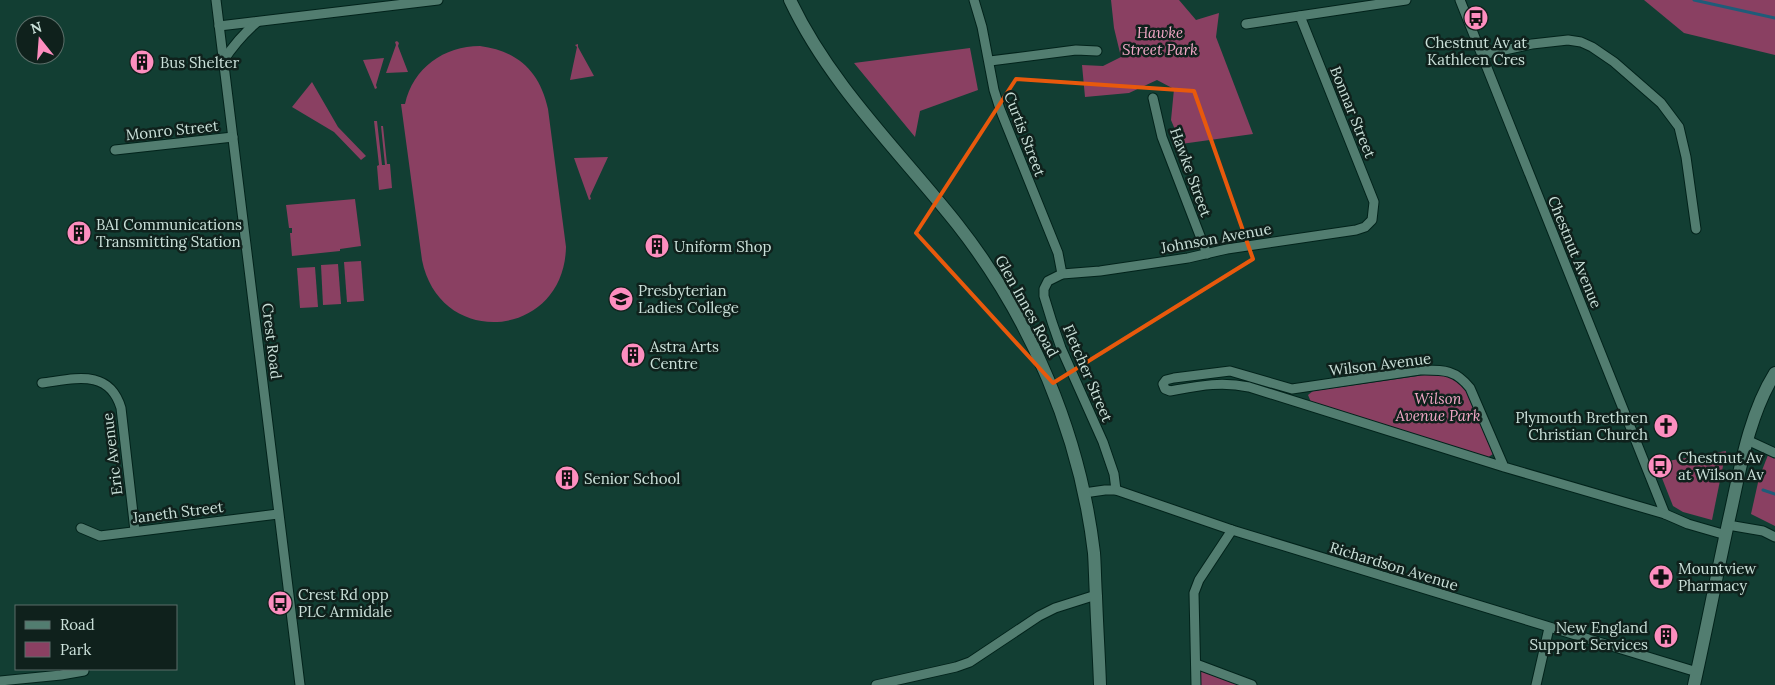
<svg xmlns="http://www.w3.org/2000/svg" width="1775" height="685" viewBox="0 0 1775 685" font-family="Lora,serif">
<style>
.green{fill:#8a4062}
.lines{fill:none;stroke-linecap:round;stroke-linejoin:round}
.stream{stroke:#1f5c79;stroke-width:3}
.street-casing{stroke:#02231b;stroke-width:11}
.secondary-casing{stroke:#02231b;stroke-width:14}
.street{stroke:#527d70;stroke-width:9}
.secondary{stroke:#527d70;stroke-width:12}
.marked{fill:none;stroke:#e8590c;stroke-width:4;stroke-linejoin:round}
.labels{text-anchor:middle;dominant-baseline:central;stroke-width:5;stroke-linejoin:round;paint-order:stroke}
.park-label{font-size:15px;font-style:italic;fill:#f3a8c7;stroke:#0f211c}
.poi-label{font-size:15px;fill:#cae0d9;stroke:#0f211c;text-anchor:start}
.street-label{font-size:15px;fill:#cae0d9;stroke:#0f211c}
</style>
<rect width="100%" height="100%" fill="#123e33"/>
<g class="green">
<path d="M1111,0H1179L1196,20L1219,13L1216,37L1253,134L1181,144L1171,120L1174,89L1157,80L1129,93L1085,97L1082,65L1103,66L1121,57L1114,28Z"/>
<path d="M1644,0H1775V55L1684,33Z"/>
<path d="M397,41L399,43L398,46L408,72L386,73L396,45L395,42Z"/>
<path d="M578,44V47L594,76L570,80L577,47L575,45Z"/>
<path d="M480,46C518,51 540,72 548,109L566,247C564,339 440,350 422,260L401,104H405C413,68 444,46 480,46Z"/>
<path d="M970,48L978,90L920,111L915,137L854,63Z"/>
<path d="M384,58L376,85L377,88L375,89L363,60Z"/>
<path d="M312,82L338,127L366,156L361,160L334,132L292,107Z"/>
<path d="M374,121H377L382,165H385L381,126H383L387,164H390L392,188L379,190L377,166L379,165Z"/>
<path d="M608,157L590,196L591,199L589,200L574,158Z"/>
<path d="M355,199L361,246L340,249V251L292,256L290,233H292V228H289L286,205Z"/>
<path d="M361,261L364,301L347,302L344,262Z"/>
<path d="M338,264L341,304L323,305L321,265Z"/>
<path d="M315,267L318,307L300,308L297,268Z"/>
<path d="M1439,373C1447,374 1454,376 1460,381C1473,392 1485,433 1491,449L1493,454L1487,458L1311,402L1308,395L1313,391Z"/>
<path d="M1726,451L1712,520L1683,512L1673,506L1656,463Z"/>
<path d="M1768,455L1775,458V526L1751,514L1759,478Z"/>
<path d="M1196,664L1252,685H1196Z"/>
</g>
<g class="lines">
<g class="stream">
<path d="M1694,0L1775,18"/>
<path d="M1763,490L1775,494"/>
</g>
<defs>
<g id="street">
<path d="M216,0L300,685"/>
<path d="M974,0L982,27L994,90L1000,109L1058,253L1062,274"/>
<path d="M1460,0L1665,514"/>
<path d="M1246,24L1406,0"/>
<path d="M219,26L438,0"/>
<path d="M1482,55L1532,44L1568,40L1581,42L1592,47L1614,62L1661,103L1679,127L1686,157L1696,229"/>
<path d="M223,61C233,46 243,34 257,22"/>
<path d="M990,61L1076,50L1097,51"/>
<path d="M1153,98L1162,137L1207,254"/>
<path d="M115,150L233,137"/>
<path d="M42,383C74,379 109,368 121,408L135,531"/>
<path d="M1747,440L1775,453"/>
<path d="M1504,467L1470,388C1455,369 1443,370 1420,370L1292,389L1230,371L1174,378L1166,380L1163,384L1165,389L1170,391C1198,386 1220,381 1249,387L1504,467L1665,514L1688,524L1726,535"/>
<path d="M1116,490L1114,474L1103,442L1061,348L1052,322L1044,296V289L1048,281L1062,274L1100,271L1188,258L1227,249L1356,230L1365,227L1372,220L1374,202L1300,16"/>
<path d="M1084,493L1105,490H1116L1232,530L1697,672"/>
<path d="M1728,525L1763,531L1775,537"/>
<path d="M81,528L100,536L278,514"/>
<path d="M1196,664L1252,685"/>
<path d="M0,681L61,675L84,671"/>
<path d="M876,685L956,667L970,662L1039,616L1055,608L1096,595"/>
<path d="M1196,685L1194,593L1199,580L1232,530"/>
<path d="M1536,685L1549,628"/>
</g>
<g id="secondary">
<path d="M790,0C830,85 899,151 957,224C1031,318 1080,434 1094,553C1095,567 1095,582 1096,596C1097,626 1099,655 1100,685"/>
<path d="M1694,685C1707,627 1718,568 1731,510C1741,464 1750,413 1775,373"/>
</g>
</defs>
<use href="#street" class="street-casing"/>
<use href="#secondary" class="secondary-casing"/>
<use href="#street" class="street"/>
<use href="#secondary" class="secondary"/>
</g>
<path class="marked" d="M1016,79L1194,91L1253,259L1053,383L916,233Z"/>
<defs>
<symbol id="bus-disc" viewBox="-11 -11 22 22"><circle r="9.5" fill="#fd8ebf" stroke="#0f211c"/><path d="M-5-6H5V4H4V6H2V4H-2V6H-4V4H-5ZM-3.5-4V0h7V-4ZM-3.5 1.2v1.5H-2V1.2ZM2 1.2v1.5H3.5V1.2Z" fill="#111"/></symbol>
<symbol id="building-disc" viewBox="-11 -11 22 22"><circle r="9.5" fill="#fd8ebf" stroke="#0f211c"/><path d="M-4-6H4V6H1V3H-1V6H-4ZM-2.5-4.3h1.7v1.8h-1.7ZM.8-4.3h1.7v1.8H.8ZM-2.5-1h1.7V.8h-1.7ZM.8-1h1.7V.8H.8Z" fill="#111"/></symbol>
<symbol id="school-disc" viewBox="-11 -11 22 22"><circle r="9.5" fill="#fd8ebf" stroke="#0f211c"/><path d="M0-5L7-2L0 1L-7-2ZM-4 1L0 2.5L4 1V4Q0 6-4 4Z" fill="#111"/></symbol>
<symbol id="church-disc" viewBox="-11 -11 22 22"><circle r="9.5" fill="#fd8ebf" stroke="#0f211c"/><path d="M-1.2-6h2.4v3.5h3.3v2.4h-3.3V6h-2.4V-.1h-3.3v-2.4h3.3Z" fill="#111"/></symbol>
<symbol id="pharmacy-disc" viewBox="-11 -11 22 22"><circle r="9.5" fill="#fd8ebf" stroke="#0f211c"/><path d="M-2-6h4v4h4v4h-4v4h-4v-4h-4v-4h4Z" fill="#111"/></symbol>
</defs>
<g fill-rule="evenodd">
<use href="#bus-disc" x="1462" y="4" width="28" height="28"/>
<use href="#building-disc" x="128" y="48" width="28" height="28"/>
<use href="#building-disc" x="65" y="219" width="28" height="28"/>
<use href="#building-disc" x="643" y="232" width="28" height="28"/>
<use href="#school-disc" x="607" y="285" width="28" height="28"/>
<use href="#building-disc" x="619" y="341" width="28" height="28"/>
<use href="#church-disc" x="1652" y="412" width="28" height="28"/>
<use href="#bus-disc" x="1646" y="452" width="28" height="28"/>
<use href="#building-disc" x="553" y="464" width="28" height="28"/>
<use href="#pharmacy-disc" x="1647" y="563" width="28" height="28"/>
<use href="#bus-disc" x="266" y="589" width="28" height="28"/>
<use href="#building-disc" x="1652" y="622" width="28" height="28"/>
</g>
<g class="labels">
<g class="park-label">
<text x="1160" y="32">Hawke<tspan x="1160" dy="17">Street Park</tspan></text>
<text x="1438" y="398">Wilson<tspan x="1438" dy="17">Avenue Park</tspan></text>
</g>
<g class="poi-label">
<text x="1476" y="42" text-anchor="middle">Chestnut Av at<tspan x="1476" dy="17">Kathleen Cres</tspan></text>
<text x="160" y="62">Bus Shelter</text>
<text x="96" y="224">BAI Communications<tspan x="96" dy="17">Transmitting Station</tspan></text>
<text x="674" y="246">Uniform Shop</text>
<text x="638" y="290">Presbyterian<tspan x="638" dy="17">Ladies College</tspan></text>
<text x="650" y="346">Astra Arts<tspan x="650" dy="17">Centre</tspan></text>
<text x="1648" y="417" text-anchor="end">Plymouth Brethren<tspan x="1648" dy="17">Christian Church</tspan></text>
<text x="1678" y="457">Chestnut Av<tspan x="1678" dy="17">at Wilson Av</tspan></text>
<text x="584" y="478">Senior School</text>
<text x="1678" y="568">Mountview<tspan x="1678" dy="17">Pharmacy</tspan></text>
<text x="298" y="594">Crest Rd opp<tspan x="298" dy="17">PLC Armidale</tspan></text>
<text x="1648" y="627" text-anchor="end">New England<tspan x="1648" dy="17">Support Services</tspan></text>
</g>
<g class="street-label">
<text transform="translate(1353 112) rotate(68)">Bonnar Street</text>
<text transform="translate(172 130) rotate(-6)">Monro Street</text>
<text transform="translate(1025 134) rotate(69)">Curtis Street</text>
<text transform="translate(1191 172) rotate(70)">Hawke Street</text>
<text transform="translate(1216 238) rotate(-10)">Johnson Avenue</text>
<text transform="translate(1575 252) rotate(68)">Chestnut Avenue</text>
<text transform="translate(1027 306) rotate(61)">Glen Innes Road</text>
<text transform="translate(272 341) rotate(83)">Crest Road</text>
<text transform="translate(1380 364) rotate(-7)">Wilson Avenue</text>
<text transform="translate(1088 373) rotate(67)">Fletcher Street</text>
<text transform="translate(112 454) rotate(-97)">Eric Avenue</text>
<text transform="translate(178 512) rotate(-7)">Janeth Street</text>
<text transform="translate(1394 566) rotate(17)">Richardson Avenue</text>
</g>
</g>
<rect x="15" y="605" width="162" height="65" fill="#0f211c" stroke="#5a6d68"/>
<rect x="25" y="621" width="25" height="8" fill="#527d70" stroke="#5a6d68"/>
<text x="60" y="630" font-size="15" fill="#cae0d9">Road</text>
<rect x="25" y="642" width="25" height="15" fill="#8a4062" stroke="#5a6d68"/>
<text x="60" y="655" font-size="15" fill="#cae0d9">Park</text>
<g transform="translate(40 40) rotate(343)"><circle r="24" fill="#0f211c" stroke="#5a6d68"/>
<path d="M0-4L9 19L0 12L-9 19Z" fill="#fd8ebf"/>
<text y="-8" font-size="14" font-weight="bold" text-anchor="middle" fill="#cae0d9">N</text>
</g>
</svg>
